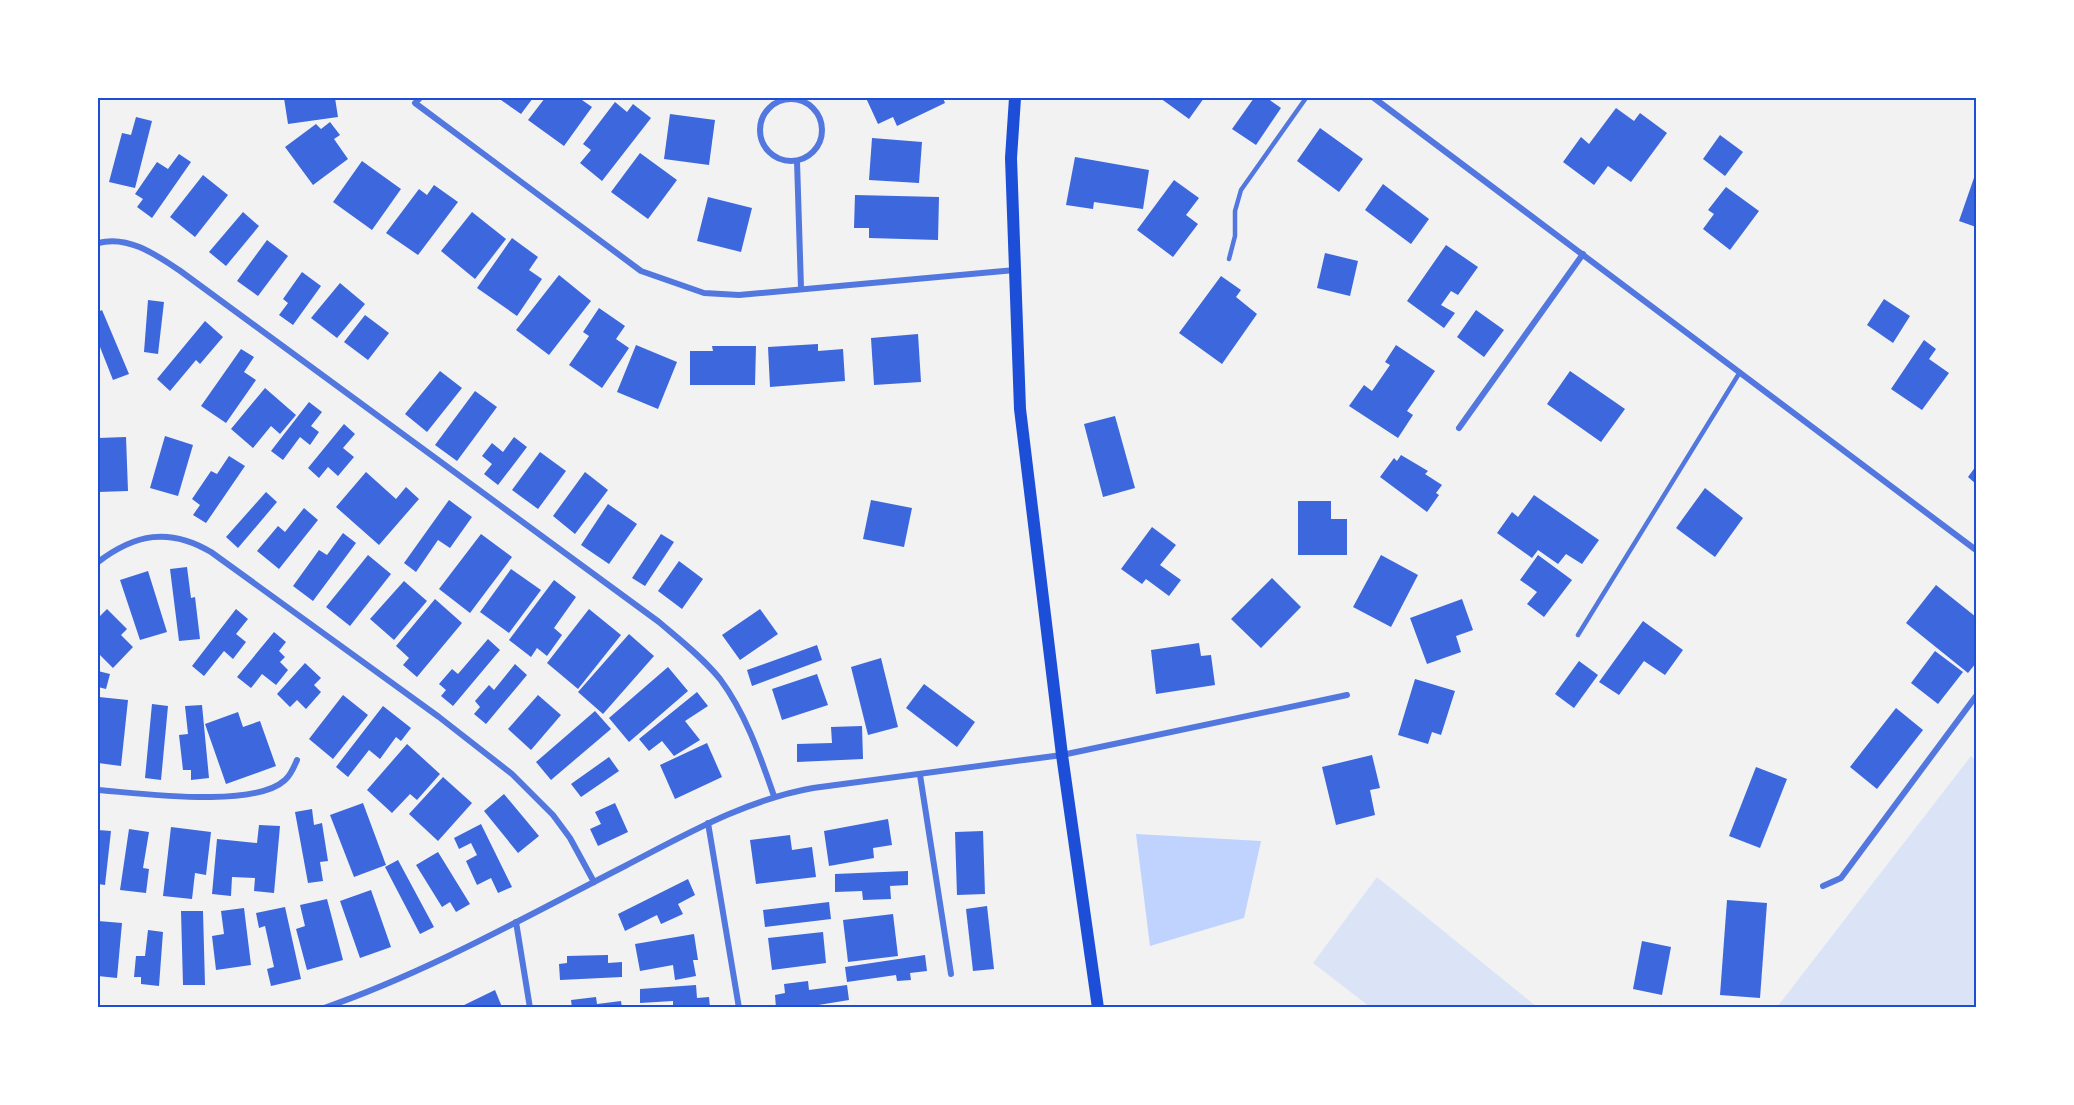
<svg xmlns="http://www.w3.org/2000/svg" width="2074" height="1105" viewBox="0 0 2074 1105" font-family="'Zilla Slab',serif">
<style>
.green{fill:#dbe4f7}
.water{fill:#bfd3fe}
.building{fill:#3d67dc}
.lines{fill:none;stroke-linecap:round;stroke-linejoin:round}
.service{stroke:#5277de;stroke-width:4.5}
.minor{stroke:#5277de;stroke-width:6}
.secondary{stroke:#1d4ed8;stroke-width:12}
.neatline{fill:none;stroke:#1d4ed8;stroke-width:2}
</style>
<rect width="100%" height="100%" fill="#f2f2f2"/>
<g class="green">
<path d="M1971,756L1976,761V1007H1777Z"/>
<path d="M1377,877L1537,1007H1370L1313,963Z"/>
</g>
<path class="water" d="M1136,834L1261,841L1244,918L1150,946Z"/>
<g class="building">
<path d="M284,98H335L338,117L288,124Z"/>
<path d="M498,98H533L521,114Z"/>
<path d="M545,98H584L582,100L592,107L564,146L528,120Z"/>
<path d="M866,98H943L945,103L897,126L893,117L878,124Z"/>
<path d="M1160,98H1204L1189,119Z"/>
<path d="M1254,98H1267L1281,108L1256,145L1232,129Z"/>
<path d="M615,102L627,112L633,104L651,118L602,181L580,163L591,150L583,144Z"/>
<path d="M1616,108L1634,121L1640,113L1667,133L1631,182L1608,166L1594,185L1563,162L1581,137L1589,144Z"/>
<path d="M670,114L715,120L709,165L664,159Z"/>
<path d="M136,117L152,121L135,188L109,182L122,133L131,135Z"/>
<path d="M330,122L340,135L334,139L348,159L313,185L285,147L316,124L321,129Z"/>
<path d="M1320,128L1363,159L1339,192L1297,161Z"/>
<path d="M1720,135L1743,152L1725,176L1703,159Z"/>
<path d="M872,138L922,142L919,183L869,180Z"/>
<path d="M640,153L677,180L648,219L611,192Z"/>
<path d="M179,154L191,162L152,218L137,207L143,199L135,194L157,162L168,169Z"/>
<path d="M1075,157L1149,170L1143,209L1094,202L1093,209L1066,205Z"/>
<path d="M362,161L401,189L372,230L333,202Z"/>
<path d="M1976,172V227L1959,221Z"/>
<path d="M203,175L228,195L195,237L170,217Z"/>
<path d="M1174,180L1199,198L1186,215L1198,224L1173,257L1137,230Z"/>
<path d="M1383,184L1429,219L1411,244L1365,210Z"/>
<path d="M434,185L458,202L418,255L386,233L419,189L427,195Z"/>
<path d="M1726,187L1759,211L1730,250L1703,229L1714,214L1708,210Z"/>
<path d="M855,195L939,197L938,240L869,238V228H854Z"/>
<path d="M708,197L752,208L741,252L697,241Z"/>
<path d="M243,212L259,226L226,266L209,252Z"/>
<path d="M472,212L506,239L475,279L441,251Z"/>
<path d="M512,238L538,257L529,270L542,279L517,316L477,288Z"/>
<path d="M267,240L288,256L258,296L237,281Z"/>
<path d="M1446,245L1478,267L1458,295L1451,291L1441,305L1455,313L1444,328L1407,301Z"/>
<path d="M1325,253L1358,261L1350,296L1317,288Z"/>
<path d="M302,272L321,286L293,325L279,315L288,303L283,299Z"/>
<path d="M559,275L591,301L549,355L516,330Z"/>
<path d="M1221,276L1241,290L1236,297L1257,314L1222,364L1179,333Z"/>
<path d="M340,283L365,304L337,338L311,318Z"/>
<path d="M1884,299L1910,316L1893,343L1867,325Z"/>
<path d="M148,300L164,302L158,354L144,352Z"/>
<path d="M599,308L625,326L616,339L629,348L602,388L569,365L589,336L583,332Z"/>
<path d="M102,310L129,374L113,380L98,342V312Z"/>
<path d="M1476,310L1504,330L1484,357L1457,337Z"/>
<path d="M365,315L389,333L368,360L344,342Z"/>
<path d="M205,321L223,337L200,364L196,360L170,391L157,379Z"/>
<path d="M918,334L921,382L874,385L871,338Z"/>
<path d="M1924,340L1936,349L1929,359L1949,373L1922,410L1891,389Z"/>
<path d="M818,344V351L843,349L845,381L770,387L768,347Z"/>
<path d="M636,345L677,362L658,409L617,392Z"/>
<path d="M1396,345L1435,371L1407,411L1413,415L1398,438L1349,406L1364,385L1372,391L1390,365L1385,362Z"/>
<path d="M712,346H756L755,385H690V351H713Z"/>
<path d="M241,349L254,357L244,372L256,380L226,423L201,406Z"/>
<path d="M440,371L462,388L427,432L405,414Z"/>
<path d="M1570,371L1625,409L1601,442L1547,404Z"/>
<path d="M265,388L296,415L280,434L271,426L253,448L231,429Z"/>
<path d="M475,391L497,407L457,461L435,445Z"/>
<path d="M309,402L322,412L311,426L319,432L310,445L300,437L283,460L271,451Z"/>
<path d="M1115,416L1135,488L1103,497L1084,424Z"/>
<path d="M344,424L355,434L343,448L354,457L338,476L328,467L319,478L308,468Z"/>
<path d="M165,436L193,445L178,496L150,488Z"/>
<path d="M126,437L128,491L98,492V438Z"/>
<path d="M514,437L527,447L498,485L484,474L492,464L482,456L492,443L503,452Z"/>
<path d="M540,452L566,471L538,509L512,490Z"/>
<path d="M1401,455L1428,471L1425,474L1442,485L1436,493L1439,495L1427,512L1380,477L1394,458L1397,461Z"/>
<path d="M229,456L245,466L206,523L193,515L200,505L192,499L211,471L217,474Z"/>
<path d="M1976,466V484L1968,477Z"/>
<path d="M366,472L396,499L406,487L419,499L379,545L336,507Z"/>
<path d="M585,472L608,490L575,534L553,516Z"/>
<path d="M1705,488L1743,518L1715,557L1676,528Z"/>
<path d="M266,492L277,502L238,548L226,537Z"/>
<path d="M1534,495L1599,540L1582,564L1566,554L1558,564L1538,550L1532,558L1497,533L1512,512L1518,517Z"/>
<path d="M449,500L472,517L450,548L438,540L416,572L404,563Z"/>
<path d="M871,500L912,508L904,547L863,539Z"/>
<path d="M1298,501H1331V519H1347V555H1298Z"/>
<path d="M608,504L637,524L609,564L581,545Z"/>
<path d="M304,508L318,520L279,569L257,551L278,526L285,532Z"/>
<path d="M1152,527L1176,545L1160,565L1181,580L1169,596L1146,579L1142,584L1121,569Z"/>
<path d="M343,533L356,543L313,601L293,586L319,550L327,555Z"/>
<path d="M481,534L512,557L470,613L439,589Z"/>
<path d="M661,534L674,542L645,586L632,578Z"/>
<path d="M368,555L391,574L350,626L326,607Z"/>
<path d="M1381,555L1418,575L1391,627L1353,607Z"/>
<path d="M1538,555L1572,580L1544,617L1527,604L1537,592L1520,580Z"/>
<path d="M679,561L703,579L682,609L658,591Z"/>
<path d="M187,567L191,598L195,597L200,639L179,641L170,569Z"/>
<path d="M511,569L541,590L509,633L480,612Z"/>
<path d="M148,571L167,632L140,640L120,580Z"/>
<path d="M1272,578L1301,607L1261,648L1231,619Z"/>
<path d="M554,580L576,597L554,628L562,635L547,656L537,648L531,657L509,640Z"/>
<path d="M404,581L427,601L394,640L370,619Z"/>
<path d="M1936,585L1976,617V663L1968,673L1906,623Z"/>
<path d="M435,599L462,623L417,677L403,665L409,658L396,646Z"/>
<path d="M1462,599L1473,630L1456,636L1461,652L1427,664L1410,618Z"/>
<path d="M107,609L127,629L121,635L133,647L113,668L98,653V614L100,616Z"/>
<path d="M236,609L248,619L236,634L246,642L233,659L224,651L204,676L192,666Z"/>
<path d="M589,609L621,635L578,689L547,663Z"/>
<path d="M760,609L778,634L740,660L722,635Z"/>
<path d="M1643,621L1683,650L1665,675L1644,661L1619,695L1599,682Z"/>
<path d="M274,632L286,642L279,651L285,657L280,662L288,670L276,685L262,674L251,688L237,677Z"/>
<path d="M629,634L654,656L603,714L578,692Z"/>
<path d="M488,639L500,650L453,706L441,696L446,690L439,684L452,669L458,674Z"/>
<path d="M1199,643L1201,656L1211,655L1215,685L1156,694L1151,650Z"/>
<path d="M817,645L822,660L752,686L747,670Z"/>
<path d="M1935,651L1963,672L1938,704L1911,683Z"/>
<path d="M881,658L898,727L868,735L851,667Z"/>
<path d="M1579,661L1598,675L1574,708L1555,694Z"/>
<path d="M305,663L321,678L314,685L321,692L306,709L297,700L290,707L277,694Z"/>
<path d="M515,664L527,675L486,724L474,714L480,707L475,701L489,685L494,690Z"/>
<path d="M668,667L688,691L629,742L609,718Z"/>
<path d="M98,671L110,674L106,689L98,687Z"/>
<path d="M817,674L828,705L782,720L772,689Z"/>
<path d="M1415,679L1455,691L1441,735L1432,732L1428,744L1398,735Z"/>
<path d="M924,684L975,722L957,747L906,708Z"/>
<path d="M697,692L708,706L685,721L700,740L674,756L662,741L649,751L639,739Z"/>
<path d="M343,695L368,715L333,759L309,739Z"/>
<path d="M538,695L561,715L531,750L508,729Z"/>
<path d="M99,697L128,700L121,766L98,763Z"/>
<path d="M152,704L168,706L161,780L145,778Z"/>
<path d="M202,705L209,778L191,780V770H183L179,735L188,734L185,706Z"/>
<path d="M383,706L411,728L401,741L396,737L380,759L369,750L348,777L336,767Z"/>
<path d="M1896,708L1923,730L1877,789L1850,767Z"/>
<path d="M595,711L611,729L551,780L536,762Z"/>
<path d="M238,712L243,727L260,721L276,766L226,784L205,724Z"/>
<path d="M862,726L863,759L797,762V744L832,743L831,727Z"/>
<path d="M707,743L722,777L675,799L660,765Z"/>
<path d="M407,744L440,774L417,800L410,794L392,813L367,790Z"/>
<path d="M1372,755L1380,788L1370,790L1375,815L1336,825L1322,767Z"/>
<path d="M609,757L619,771L581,797L571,784Z"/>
<path d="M1756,767L1787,779L1760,848L1729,836Z"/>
<path d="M443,777L472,803L438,841L409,814Z"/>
<path d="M504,794L539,836L518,853L484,811Z"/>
<path d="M363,803L386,865L354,877L330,815Z"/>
<path d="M615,803L628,832L598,846L590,829L601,824L595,812Z"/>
<path d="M312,809L314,825L322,823L328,861L320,862L323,881L308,883L295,812Z"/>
<path d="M888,819L892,845L873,848L874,858L829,866L824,831Z"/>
<path d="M481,824L512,887L498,893L491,878L477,885L466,861L477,855L471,843L459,849L454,838Z"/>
<path d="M259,825L280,826L274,893L254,891L255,878L232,877L231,896L212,894L217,839L257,843Z"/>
<path d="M171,827L211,832L206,875L195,873L192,899L163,896Z"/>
<path d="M129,829L149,832L143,868L149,869L146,893L120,890Z"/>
<path d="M98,830L111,831L105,885L98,884Z"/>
<path d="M983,831L985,894L957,895L955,832Z"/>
<path d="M790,835L792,850L812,847L816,877L756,884L750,840Z"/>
<path d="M438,852L470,904L456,912L450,902L442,907L416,865Z"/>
<path d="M398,860L434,927L420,934L385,867Z"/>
<path d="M908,871V885L890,886L891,899L863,900L862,891L835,892V874Z"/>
<path d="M688,879L695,895L678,904L683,914L661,924L657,915L625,931L618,914Z"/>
<path d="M371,890L391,947L360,958L340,901Z"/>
<path d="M327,899L343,960L307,970L296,929L305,926L300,905Z"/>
<path d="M1727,900L1767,903L1760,998L1720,995Z"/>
<path d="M829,902L831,919L765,927L763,910Z"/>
<path d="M987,906L994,969L973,971L966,909Z"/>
<path d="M285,907L301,979L271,986L267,969L274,967L265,926L259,928L256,913Z"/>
<path d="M244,908L251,965L216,970L212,936L224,934L221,911Z"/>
<path d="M181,911H203L205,985H183Z"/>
<path d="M893,914L898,956L848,962L843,920Z"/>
<path d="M98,921L122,923L117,978L98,976Z"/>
<path d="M148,930L163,932L159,986L141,984V977H134L136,956H145Z"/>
<path d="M823,932L826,963L772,970L768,938Z"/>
<path d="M694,934L698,960H693L696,976L675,980L673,965L640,971L635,944Z"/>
<path d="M1642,941L1671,947L1662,995L1633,989Z"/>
<path d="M608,955V963L622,962V977L560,980L559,964L567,963V956Z"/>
<path d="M925,955L927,971L910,973L911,980L897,981L896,975L847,982L845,967Z"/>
<path d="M808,981L809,990L847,985L849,1000L800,1008H776L775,995L785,993L784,984Z"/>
<path d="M696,985L697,998L709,997L710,1008H673V1001L640,1003V989Z"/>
<path d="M495,990L502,1007L458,1008Z"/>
<path d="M596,997L597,1004L621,1001L622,1008H572L571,1000Z"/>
</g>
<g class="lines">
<g class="service">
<path d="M1229,259L1235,236V211L1241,190L1306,98"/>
<path d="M1578,635L1740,372"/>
</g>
<g class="minor">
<path d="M420,98L415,103L641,271L704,293L739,295L1015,270"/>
<path d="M1374,98L1976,550"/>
<circle cx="791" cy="130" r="31"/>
<path d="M797,161L801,288"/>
<path d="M98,243C128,235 155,254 179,270L659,622C680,640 703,658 720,679C746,714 760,756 774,796"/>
<path d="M1459,428L1583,254"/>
<path d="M98,562C135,534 169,527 211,552L439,717L512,774L553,815L570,838L594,882"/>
<path d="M920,775L951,974"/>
<path d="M98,790C139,793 254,809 285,780C291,775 294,767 297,760"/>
<path d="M708,823L739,1008"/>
<path d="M1823,886L1841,878L1976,696"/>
<path d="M516,922L530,1008"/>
<path d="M324,1008C428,972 527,916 625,866C685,835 745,800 813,788L1062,755L1347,695"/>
</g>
<path class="secondary" d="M1015,98L1011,158L1020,409L1062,755L1098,1008"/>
</g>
<rect width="2074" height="1105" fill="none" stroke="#ffffff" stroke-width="198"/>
<rect x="99" y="99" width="1876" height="907" class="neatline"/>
</svg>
